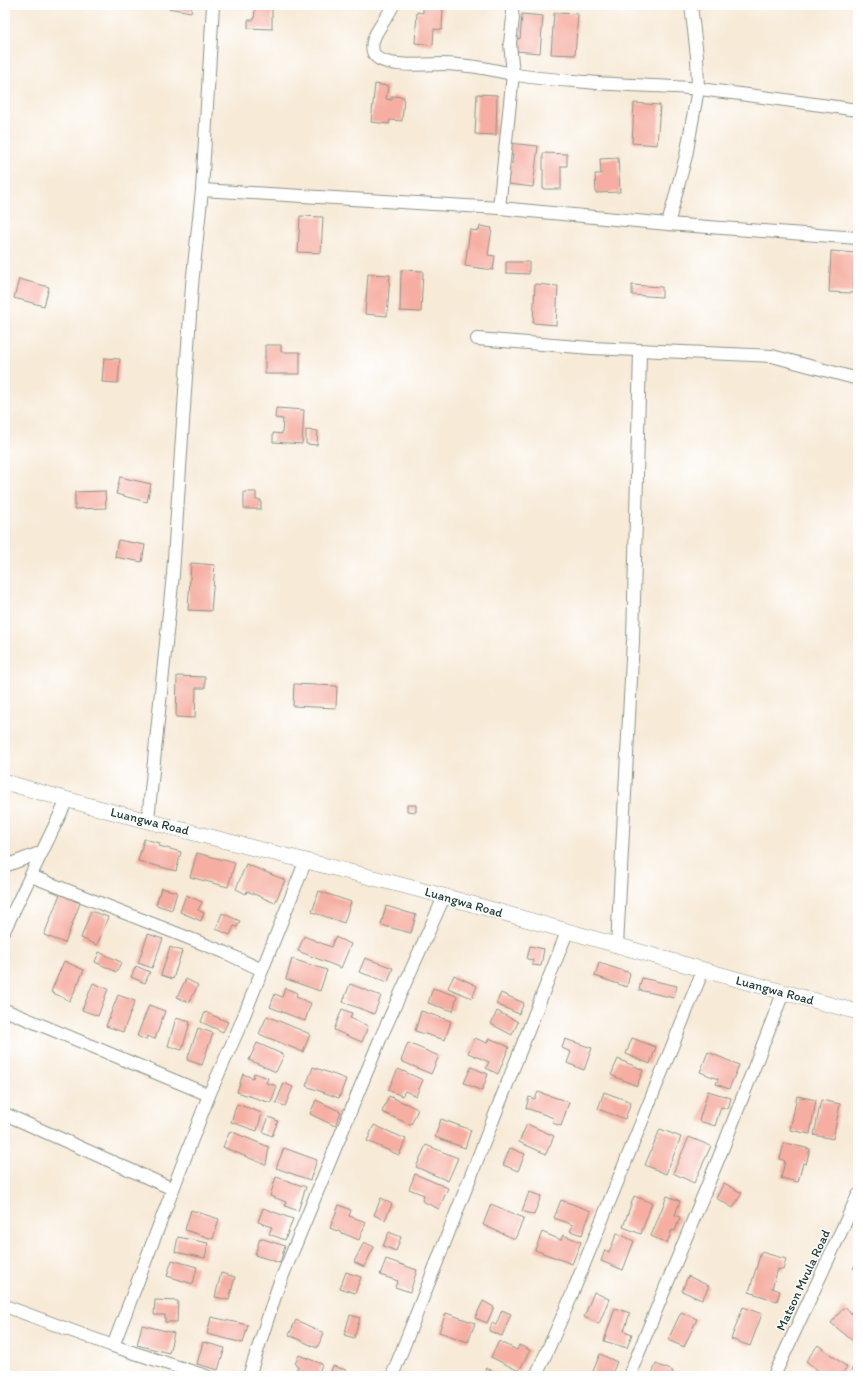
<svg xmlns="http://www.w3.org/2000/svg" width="863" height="1381" viewBox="0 0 863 1381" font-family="Itim,sans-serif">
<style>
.building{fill:#f6aea2}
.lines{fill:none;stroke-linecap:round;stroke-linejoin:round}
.minor-casing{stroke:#8b9486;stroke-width:14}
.tertiary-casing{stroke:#8b9486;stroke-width:16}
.minor{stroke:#fff;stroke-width:12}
.tertiary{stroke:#fff;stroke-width:15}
.labels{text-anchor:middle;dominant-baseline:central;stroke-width:3;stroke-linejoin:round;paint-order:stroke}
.street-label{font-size:13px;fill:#1f3d34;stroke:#fff}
</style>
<rect width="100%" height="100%" fill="#fff"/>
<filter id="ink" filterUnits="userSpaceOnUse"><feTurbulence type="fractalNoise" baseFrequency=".025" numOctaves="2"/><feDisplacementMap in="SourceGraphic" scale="8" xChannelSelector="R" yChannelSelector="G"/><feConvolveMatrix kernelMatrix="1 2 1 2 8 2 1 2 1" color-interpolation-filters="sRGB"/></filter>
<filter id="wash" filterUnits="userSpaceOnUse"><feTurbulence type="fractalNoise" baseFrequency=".012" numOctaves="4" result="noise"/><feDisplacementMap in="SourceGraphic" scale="16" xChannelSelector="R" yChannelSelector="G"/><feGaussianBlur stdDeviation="0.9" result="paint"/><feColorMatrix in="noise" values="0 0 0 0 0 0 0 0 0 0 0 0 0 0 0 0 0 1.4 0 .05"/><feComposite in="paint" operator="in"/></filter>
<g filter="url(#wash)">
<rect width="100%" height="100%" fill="#f7ead7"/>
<g id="blocks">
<g class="building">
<path d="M162,5H192L191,12L162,7Z"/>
<path d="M423,5L443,6L442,30L434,29L433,45L415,43L417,12L423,13Z"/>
<path d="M255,8H272V29L248,28V20H254Z"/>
<path d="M554,13L578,14L575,55L551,54Z"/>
<path d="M522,14L543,16L540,53L515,51L516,38L520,39Z"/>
<path d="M375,84L388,86L386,99L392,100V96L404,97L402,121L390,120L389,124L371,122Z"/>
<path d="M477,94L497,95L496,135L475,134Z"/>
<path d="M634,103L660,105L657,145L632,143Z"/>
<path d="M508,143L538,146L533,187L508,184L509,174L505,173L506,163L512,164L513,155L507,154Z"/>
<path d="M543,153L567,154V166H561V189H543Z"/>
<path d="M618,158L620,192L596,193L595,174H601L600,159Z"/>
<path d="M300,216L323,217L321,253L298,252Z"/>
<path d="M480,226L492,228L488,255L495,256L493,270L465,266L470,230L479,231Z"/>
<path d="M831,251L855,253L853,293L829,292Z"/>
<path d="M506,262H529V274L506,273Z"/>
<path d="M401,270L423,271L421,312L400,311Z"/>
<path d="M368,274L390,275L387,316L365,314Z"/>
<path d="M19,279L49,287L44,306L14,298Z"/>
<path d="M535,284L558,286L556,325L533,323Z"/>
<path d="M632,285L662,287V297L632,295Z"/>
<path d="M265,345H281V352H300V374H265Z"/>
<path d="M104,358L120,359L118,383L102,382Z"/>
<path d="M276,408L304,410L302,444L273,442V433L282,434L283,419L275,418Z"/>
<path d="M306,430L318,431L317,445L306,444Z"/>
<path d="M120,477L151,484L147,502L116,494Z"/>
<path d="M105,491L106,508L75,509V492Z"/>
<path d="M244,492H256V500H261V509H244Z"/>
<path d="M118,540L145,545L142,562L115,557Z"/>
<path d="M191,563L215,565L211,611L188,610Z"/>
<path d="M177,676L205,677V688H196L195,718L176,717Z"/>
<path d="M294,684L337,686L336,708L293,706Z"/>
<path d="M407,805H416V812L407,811Z"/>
<path d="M144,839L160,843L159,846L181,852L176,871L138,861Z"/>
<path d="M197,853L235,863L228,887L190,877Z"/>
<path d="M246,864L285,880L275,903L247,891L246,894L236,889Z"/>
<path d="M161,888L177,892L172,910L156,905Z"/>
<path d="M319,891L351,902L344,923L312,912Z"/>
<path d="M60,894L80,903L65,943L44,935Z"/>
<path d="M186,895L202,902L198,910L204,913L201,921L180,912Z"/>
<path d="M386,906L416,915L411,933L381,925Z"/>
<path d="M91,911L108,917L97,945L81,938Z"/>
<path d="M222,913L240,921L237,927L234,926L230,935L216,929Z"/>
<path d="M148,934L163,939L152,968L138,963Z"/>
<path d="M304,936L331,947L335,937L351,944L341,968L298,951Z"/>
<path d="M530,946L544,949L541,966L532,965L533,960L527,959Z"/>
<path d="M170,947L182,951L173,979L161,975Z"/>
<path d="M99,952L121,962L117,972L95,962Z"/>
<path d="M365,958L393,968L388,982L359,972Z"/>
<path d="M292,959L327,970L320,991L286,979Z"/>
<path d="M64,961L84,970L70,1001L51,992Z"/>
<path d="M599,963L630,973L627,987L595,976Z"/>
<path d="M136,966L150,972L145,983L131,977Z"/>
<path d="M454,975L477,986L472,998L448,988Z"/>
<path d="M642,978L677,986L674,998L639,990Z"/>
<path d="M186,979L198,985L189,1003L177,997Z"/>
<path d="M93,983L108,989L98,1016L82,1010Z"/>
<path d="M350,984L381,996L374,1014L343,1002Z"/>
<path d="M285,988L297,993L296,997L311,1003L305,1021L270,1007L275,994L282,997Z"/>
<path d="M433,988L457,996L453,1011L428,1003Z"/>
<path d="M501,993L524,1003L519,1014L496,1004Z"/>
<path d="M118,995L135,1001L123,1032L106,1026Z"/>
<path d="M149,1005L165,1011L155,1039L147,1036L146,1040L137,1036Z"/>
<path d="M342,1009L352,1013L350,1018L368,1026L362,1042L334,1030Z"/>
<path d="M421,1011L451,1021L445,1040L415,1031Z"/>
<path d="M497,1011L518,1022L512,1035L491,1024Z"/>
<path d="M205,1012L228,1022L223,1032L201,1022Z"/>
<path d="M267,1016L310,1034L303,1052L259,1034Z"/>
<path d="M176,1018L190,1022L182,1050L168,1046Z"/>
<path d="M198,1028L213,1033L202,1065L187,1060Z"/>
<path d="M475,1038L487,1043L489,1038L509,1047L498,1074L486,1068L489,1062L468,1053Z"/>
<path d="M632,1038L656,1047L650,1064L626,1054Z"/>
<path d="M565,1039L592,1048L584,1070L567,1063L571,1052L562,1048Z"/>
<path d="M257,1043L284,1055L276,1072L249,1060Z"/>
<path d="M408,1043L439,1056L431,1074L401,1061Z"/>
<path d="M708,1052L739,1065L729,1089L716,1084L718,1079L700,1072Z"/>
<path d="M618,1059L643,1070L637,1086L611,1075Z"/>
<path d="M313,1067L346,1079L339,1098L306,1086Z"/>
<path d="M471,1067L488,1074L482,1091L464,1083Z"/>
<path d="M398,1069L423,1080L416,1096L405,1091L402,1096L388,1090Z"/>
<path d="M254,1073L268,1078L266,1083L277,1086L271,1103L237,1092L243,1074L253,1078Z"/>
<path d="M284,1083L293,1087L285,1106L276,1103Z"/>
<path d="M708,1091L731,1098L728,1109L721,1107L715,1126L699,1121Z"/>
<path d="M538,1092L569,1102L561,1126L552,1123L554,1118L526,1108L529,1097L535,1099Z"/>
<path d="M604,1092L631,1102L625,1119L598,1109Z"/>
<path d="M389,1096L418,1109L411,1125L382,1112Z"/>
<path d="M797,1096L816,1100L810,1134L790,1130Z"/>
<path d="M316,1100L341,1112L335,1126L310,1114Z"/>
<path d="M821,1100L840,1104L833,1139L814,1135Z"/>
<path d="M237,1104L262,1113L257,1131L231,1122Z"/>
<path d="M269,1117L278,1121L272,1136L263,1132Z"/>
<path d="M441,1119L471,1130L465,1148L435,1137Z"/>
<path d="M527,1124L554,1136L546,1154L519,1142Z"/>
<path d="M374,1125L406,1139L399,1155L367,1141Z"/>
<path d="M660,1129L681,1137L666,1174L645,1165Z"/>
<path d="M230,1131L269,1147L266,1165L223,1147Z"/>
<path d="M689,1137L711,1146L694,1183L673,1173Z"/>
<path d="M784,1143L810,1149L806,1164L803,1163L798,1182L781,1178L785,1161L780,1159Z"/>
<path d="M426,1145L458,1158L448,1181L416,1167Z"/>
<path d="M284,1148L317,1160L310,1180L276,1168Z"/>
<path d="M510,1148L525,1154L518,1171L503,1165Z"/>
<path d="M415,1174L448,1188L439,1209L422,1201L424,1195L409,1189Z"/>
<path d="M276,1177L306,1187L298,1211L285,1206L286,1202L270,1196Z"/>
<path d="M724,1183L742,1193L733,1208L716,1198Z"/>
<path d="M529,1192L541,1196L534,1215L522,1211Z"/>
<path d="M634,1196L652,1203L641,1234L623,1227Z"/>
<path d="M667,1196L680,1201L675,1215L680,1217L675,1231L672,1230L667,1243L651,1236Z"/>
<path d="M381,1198L392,1204L385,1220L374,1215Z"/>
<path d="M561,1200L591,1211L582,1235L570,1231L573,1225L554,1218Z"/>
<path d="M491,1204L524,1218L515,1239L483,1225Z"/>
<path d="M339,1205L351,1210L349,1216L366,1222L359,1240L330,1228Z"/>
<path d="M263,1208L293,1219L285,1240L269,1234L272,1227L258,1222Z"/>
<path d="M191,1210L219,1219L213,1239L185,1230Z"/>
<path d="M389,1232L401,1237L396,1251L383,1246Z"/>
<path d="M542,1232L561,1240L563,1235L581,1242L572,1264L535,1250Z"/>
<path d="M617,1233L634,1241L623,1270L601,1261L605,1250L609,1252Z"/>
<path d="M178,1237L208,1243L205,1258L175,1252Z"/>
<path d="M260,1238L285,1246L280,1263L255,1255Z"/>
<path d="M364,1242L374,1247L364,1267L354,1262Z"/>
<path d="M761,1252L786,1259L783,1270L778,1269L772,1288L780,1291L777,1301L749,1292Z"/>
<path d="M386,1259L417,1270L410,1292L395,1287L398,1281L380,1275Z"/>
<path d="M172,1260L197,1267L193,1284L167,1276Z"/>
<path d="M858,1262V1272L853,1268Z"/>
<path d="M346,1272L361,1277L355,1293L340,1288Z"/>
<path d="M221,1273L235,1277L229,1300L215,1297Z"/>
<path d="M688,1276L709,1286L702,1300L682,1291Z"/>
<path d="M594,1292L609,1299L599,1324L584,1317Z"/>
<path d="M155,1300L178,1301L177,1322H165V1315H154Z"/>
<path d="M483,1301L494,1307L487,1323L475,1318Z"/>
<path d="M743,1307L762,1314L750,1346L731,1339Z"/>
<path d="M844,1307L858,1319V1334L853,1341L831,1323Z"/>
<path d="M615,1308L630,1313L624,1331L632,1334L627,1348L604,1341Z"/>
<path d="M502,1310L511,1314L502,1336L489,1331L492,1323L496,1325Z"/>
<path d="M681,1312L697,1319L684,1347L668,1340Z"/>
<path d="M446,1313L475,1323L468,1342L439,1332Z"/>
<path d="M350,1315L360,1318L354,1338L344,1335Z"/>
<path d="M211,1317L248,1325L243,1343L207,1334Z"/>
<path d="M296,1320L324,1333L317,1348L289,1335Z"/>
<path d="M142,1325L174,1333L169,1353L137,1345Z"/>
<path d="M499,1341L517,1350L519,1345L530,1350L519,1371L491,1357Z"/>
<path d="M203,1342L225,1348L218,1370L197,1364Z"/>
<path d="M818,1345L847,1367L840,1376H825L806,1361Z"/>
<path d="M600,1354L617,1362L611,1376H591Z"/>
<path d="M299,1355L322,1364L318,1376H299L295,1374L298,1366L295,1364Z"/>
<path d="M656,1364L673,1371L671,1376H651Z"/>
<path d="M333,1366L346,1370L344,1376H329Z"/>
<path d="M486,1368L504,1376H482Z"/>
</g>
</g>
</g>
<g filter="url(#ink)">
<use href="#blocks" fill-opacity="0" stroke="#8b9486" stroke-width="1"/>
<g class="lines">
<defs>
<g id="minor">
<path d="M393,5C388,19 366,38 374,54C382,69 429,64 443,64C451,64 460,65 468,66C483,67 497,71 512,74C537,79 562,80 587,82C624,86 662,85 699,89C752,95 805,103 858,110"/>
<path d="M202,190L499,208L668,224L858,238"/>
<path d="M499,208L513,74L510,43L513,18L511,5"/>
<path d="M668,224L686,156L698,89L697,56L691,5"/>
<path d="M477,339L591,348L772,356L858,379"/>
<path d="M148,820L173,574L192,285L202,190L213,5"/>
<path d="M5,866L42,852"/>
<path d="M31,876L224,952L262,970"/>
<path d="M5,929L67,800"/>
<path d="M617,946L633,640L640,351"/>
<path d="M5,1010L209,1095"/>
<path d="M5,1114L173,1189"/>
<path d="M5,1306L113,1346L206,1376"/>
<path d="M113,1346L209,1095L239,1028L306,860"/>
<path d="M249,1376L278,1287L381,1037L444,897"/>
<path d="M392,1376L567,932"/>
<path d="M536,1376L568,1304L703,970"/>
<path d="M629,1376L722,1150L783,993"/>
<path d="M774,1376L858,1195"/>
<path d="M855,1376L858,1372"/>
</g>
<path id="tertiary" d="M5,782C150,825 298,857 443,896C582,934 719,976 858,1012"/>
</defs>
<use href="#minor" class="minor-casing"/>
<use href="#tertiary" class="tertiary-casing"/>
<use href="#minor" class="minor"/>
<use href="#tertiary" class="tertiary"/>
</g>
</g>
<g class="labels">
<g class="street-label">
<text transform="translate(150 821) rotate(14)">Luangwa Road</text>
<text transform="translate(464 902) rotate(16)">Luangwa Road</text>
<text transform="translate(775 990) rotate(15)">Luangwa Road</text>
<text transform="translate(803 1280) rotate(-65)">Matson Mvula Road</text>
</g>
</g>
<rect width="863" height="1381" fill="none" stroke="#fff" stroke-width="20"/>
</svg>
